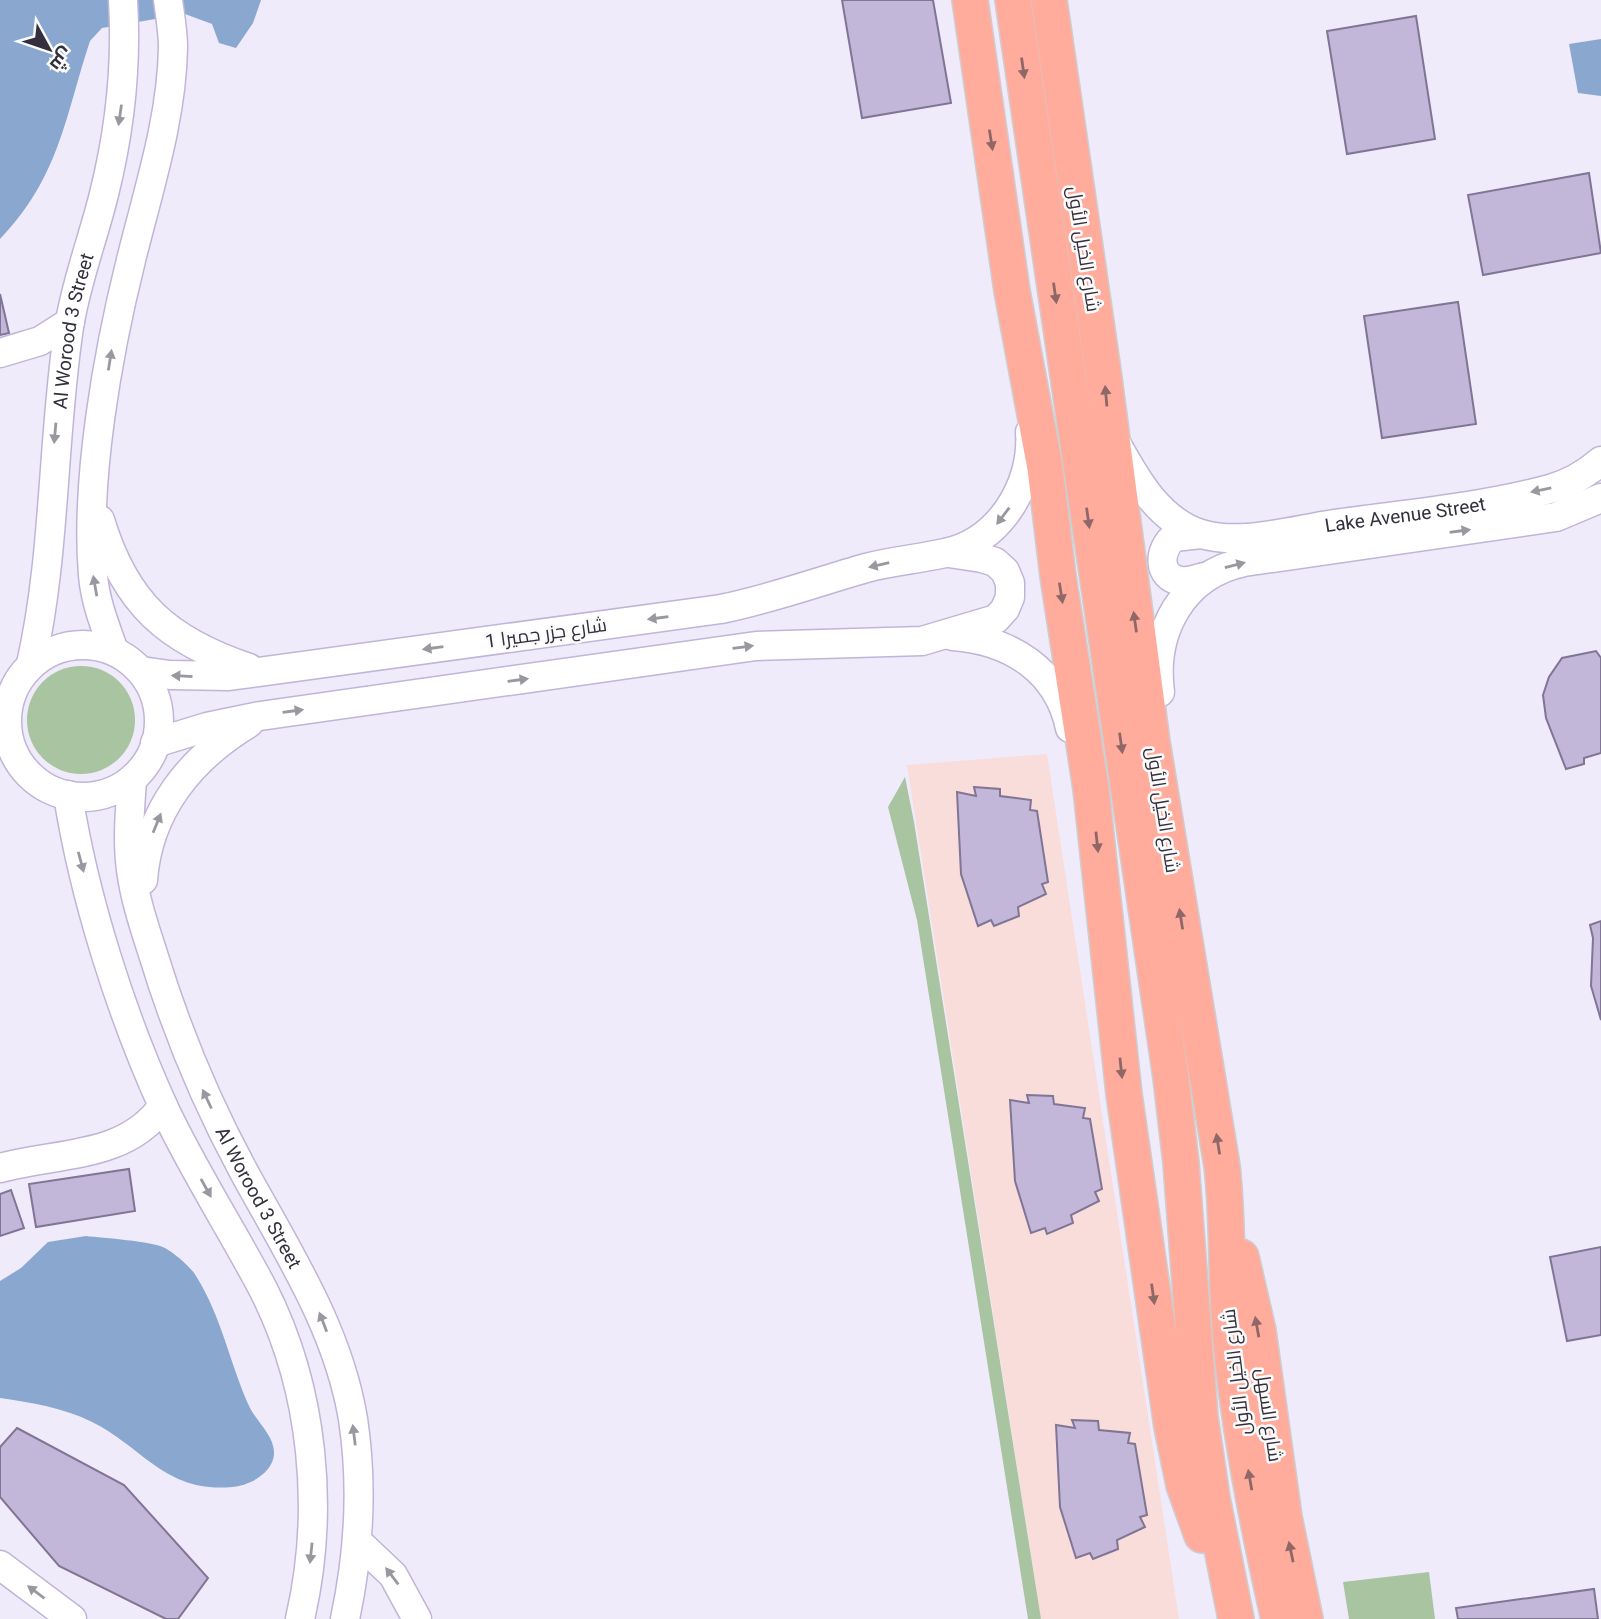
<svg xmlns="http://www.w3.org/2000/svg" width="1601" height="1619" viewBox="0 0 1601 1619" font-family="Roboto,Cairo,sans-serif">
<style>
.commercial{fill:#f8ddda}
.green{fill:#a8c4a0}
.water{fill:#8aa7cf}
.building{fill:#c2b6d9;stroke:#807595;stroke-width:2}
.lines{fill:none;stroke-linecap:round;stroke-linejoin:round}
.minor-casing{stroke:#c0b5d7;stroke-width:31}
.major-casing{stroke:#cecdd0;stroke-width:38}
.minor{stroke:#fff;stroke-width:28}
.major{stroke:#ffac9c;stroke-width:35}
.oneway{fill:#8f6767}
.oneway2{fill:#9a979e}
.labels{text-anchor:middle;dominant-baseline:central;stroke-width:5;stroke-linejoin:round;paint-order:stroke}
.street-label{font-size:19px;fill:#342f3c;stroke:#fbfbfb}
</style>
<rect width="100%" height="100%" fill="#f0ebfa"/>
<path class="commercial" d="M1047,754L1179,1619H1041L907,765Z"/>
<g class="green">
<circle cx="81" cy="720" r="54"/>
<path d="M905,777L914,822L1041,1619H1028L917,920L888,807Z"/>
<path d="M1429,1572L1435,1619H1349L1343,1582Z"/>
</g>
<g class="water">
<path d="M0,0H261L253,23L236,48L219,43L212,24L185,14L102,28L90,41C65,117 59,178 0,239Z"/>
<path d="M1601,39V96L1578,93L1569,44Z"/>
<path d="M86,1236C103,1238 152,1241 165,1248C174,1253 191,1267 196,1276C222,1317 230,1365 250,1408C258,1423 275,1437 274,1454C273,1473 249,1486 232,1487C165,1493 143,1447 92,1422C62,1407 32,1403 0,1398V1281L21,1268L48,1242Z"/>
</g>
<g class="building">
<path d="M842,0H933L951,103L862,118Z"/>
<path d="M1416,16L1435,139L1347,154L1327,31Z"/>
<path d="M1589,173L1601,253L1483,275L1468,195Z"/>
<path d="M0,294L9,333L0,335Z"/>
<path d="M1458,302L1476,424L1382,438L1364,316Z"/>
<path d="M1596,651L1601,658V753L1584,758V764L1566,769L1546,718L1543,695L1549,677L1562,658Z"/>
<path d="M974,787L1000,789V796L1031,800L1030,810L1037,811L1048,882L1042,884L1046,894L1018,907L1019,916L994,926L991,920L978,926L961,874L957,792L976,796Z"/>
<path d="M1601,921V1020L1591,986L1593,938L1590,925Z"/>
<path d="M1027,1095L1053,1096L1054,1104L1085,1108L1083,1118L1090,1119L1102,1189L1095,1192L1099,1201L1071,1215L1073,1223L1047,1234L1045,1228L1031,1233L1015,1181L1010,1100L1029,1103Z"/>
<path d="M129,1169L135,1211L36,1227L29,1184Z"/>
<path d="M11,1190L24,1228L0,1236V1194Z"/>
<path d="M1601,1247V1335L1567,1341L1550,1257Z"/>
<path d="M1072,1420L1098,1421L1099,1430L1130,1433L1128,1443L1135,1444L1147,1515L1140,1517L1145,1527L1117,1540L1118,1549L1093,1559L1090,1553L1076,1558L1060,1507L1056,1425L1075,1428Z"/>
<path d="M17,1428L124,1485L208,1578L178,1619H166L59,1566L0,1497V1447Z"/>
<path d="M1594,1589L1598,1619H1458L1456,1608Z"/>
</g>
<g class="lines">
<defs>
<g id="minor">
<path d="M0,353L40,341L70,322"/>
<path id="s1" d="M1116,443C1136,479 1159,521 1201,534C1242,546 1293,530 1334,524C1405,514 1480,508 1550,489C1568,484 1587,473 1601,461"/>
<path d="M100,520C125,604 168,641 249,668"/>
<path d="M1201,534L1174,537C1159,549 1156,577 1181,581C1188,582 1197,579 1204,577"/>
<path d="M953,636C1010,640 1058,670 1070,728"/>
<circle cx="83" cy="721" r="76"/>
<path d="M114,651C105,626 95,601 93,575C85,480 108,352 131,260C148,191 172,119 173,47C173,32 170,15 168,0"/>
<path id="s2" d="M31,664C56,554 52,439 69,327C76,282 93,239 104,194C120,130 127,66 123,0"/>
<path d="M141,671L170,675L229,676L721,609C771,599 817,582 866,568C892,561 919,559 945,553C999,542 1034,485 1030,432"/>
<path d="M1160,692C1152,632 1182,575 1244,562L1556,517L1601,498"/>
<path d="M155,743L207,727L260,716L756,646L922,641L996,619L1005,609L1010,597V583L1005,571L995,562L982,558L949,553"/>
<path id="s3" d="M132,780C130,810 127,840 131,870C135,900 145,929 154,957C177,1032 207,1104 244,1172C287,1251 338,1328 353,1419C363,1485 359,1553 345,1619"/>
<path d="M68,795C84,897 121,1014 164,1108C193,1170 231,1228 263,1289C314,1389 325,1511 300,1619"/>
<path d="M143,880C148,810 191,758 249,723"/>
<path d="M0,1168C59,1152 125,1159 163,1106"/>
<path d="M357,1541L393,1575L417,1619"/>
<path d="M0,1565L72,1619"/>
</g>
<g id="major">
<path d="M970,0L1012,291L1045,468L1058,576L1091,789L1124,1094L1172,1427L1184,1485L1202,1535"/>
<path d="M1013,0L1171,1078L1181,1163L1200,1417L1212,1498L1236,1619"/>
<path d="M1049,0L1103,371L1152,742L1222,1166C1229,1227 1225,1290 1232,1352C1241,1442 1259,1531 1279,1619"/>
<path d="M1241,1257L1258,1331L1284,1517L1305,1619"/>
</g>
</defs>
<use href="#minor" class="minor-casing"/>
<use href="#major" class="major-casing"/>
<use href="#minor" class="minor"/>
<use href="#major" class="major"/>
</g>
<defs><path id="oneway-solid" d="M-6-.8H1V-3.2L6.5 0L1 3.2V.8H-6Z" transform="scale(1.75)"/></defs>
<g class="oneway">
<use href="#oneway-solid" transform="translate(1023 68) rotate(82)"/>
<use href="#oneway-solid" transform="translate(991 140) rotate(81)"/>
<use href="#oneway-solid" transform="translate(1055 293) rotate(82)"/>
<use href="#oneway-solid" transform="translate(1106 396) rotate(-95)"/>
<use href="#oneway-solid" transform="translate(1088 518) rotate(82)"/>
<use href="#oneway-solid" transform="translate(1061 593) rotate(81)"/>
<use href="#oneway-solid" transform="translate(1135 622) rotate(-98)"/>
<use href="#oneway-solid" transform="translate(1121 743) rotate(82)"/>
<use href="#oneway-solid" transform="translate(1097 842) rotate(84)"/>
<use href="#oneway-solid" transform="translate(1181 919) rotate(-99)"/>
<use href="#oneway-solid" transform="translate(1121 1068) rotate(84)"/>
<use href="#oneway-solid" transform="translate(1218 1144) rotate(-99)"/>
<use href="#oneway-solid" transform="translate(1153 1294) rotate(82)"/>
<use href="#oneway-solid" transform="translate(1257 1327) rotate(-100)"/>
<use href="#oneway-solid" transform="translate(1250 1480) rotate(-100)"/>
<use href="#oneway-solid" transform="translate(1291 1552) rotate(-102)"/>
</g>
<g class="oneway2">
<use href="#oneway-solid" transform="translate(120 115) rotate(98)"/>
<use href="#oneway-solid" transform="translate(110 360) rotate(-81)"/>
<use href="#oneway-solid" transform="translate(55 433) rotate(95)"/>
<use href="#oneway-solid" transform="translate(1541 490) rotate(168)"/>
<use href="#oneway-solid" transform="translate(1003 516) rotate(127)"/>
<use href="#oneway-solid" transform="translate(1460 531) rotate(-8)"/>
<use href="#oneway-solid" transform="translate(879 565) rotate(167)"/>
<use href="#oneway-solid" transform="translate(1235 565) rotate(-14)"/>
<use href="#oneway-solid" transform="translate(95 586) rotate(-100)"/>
<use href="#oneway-solid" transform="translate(658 618) rotate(172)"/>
<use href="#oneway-solid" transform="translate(743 647) rotate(-7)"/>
<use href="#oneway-solid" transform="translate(433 648) rotate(172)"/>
<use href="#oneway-solid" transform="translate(182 676) rotate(-177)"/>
<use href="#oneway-solid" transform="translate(518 680) rotate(-8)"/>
<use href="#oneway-solid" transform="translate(293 711) rotate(-8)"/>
<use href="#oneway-solid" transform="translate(157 823) rotate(-68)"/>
<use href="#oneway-solid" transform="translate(81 862) rotate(75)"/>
<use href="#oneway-solid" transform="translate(207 1099) rotate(-115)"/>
<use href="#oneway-solid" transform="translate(206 1188) rotate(61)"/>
<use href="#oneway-solid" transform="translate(323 1322) rotate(-111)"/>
<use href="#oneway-solid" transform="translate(354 1435) rotate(-97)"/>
<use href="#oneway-solid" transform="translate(311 1553) rotate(96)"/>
<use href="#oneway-solid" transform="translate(392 1576) rotate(-127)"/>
<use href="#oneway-solid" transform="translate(36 1592) rotate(-143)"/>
</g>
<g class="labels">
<g class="street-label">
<text transform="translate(1084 249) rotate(81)">شارع الخيل الأول</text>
<text stroke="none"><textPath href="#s2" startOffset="336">Al Worood 3 Street</textPath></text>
<text stroke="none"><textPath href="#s1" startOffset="334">Lake Avenue Street</textPath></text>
<text transform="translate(546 633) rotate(-8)">شارع جزر جميرا 1</text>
<text transform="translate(1163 810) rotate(81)">شارع الخيل الأول</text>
<text stroke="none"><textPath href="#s3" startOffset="443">Al Worood 3 Street</textPath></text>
<text transform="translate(1236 1372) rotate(-97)">شارع الخيل الأول</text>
<text transform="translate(1269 1415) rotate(82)">شارع السهل</text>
</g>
</g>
<g transform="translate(49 49) rotate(130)" stroke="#fbfbfb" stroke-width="5" paint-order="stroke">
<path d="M0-5L12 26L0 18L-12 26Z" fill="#342f3c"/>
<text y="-10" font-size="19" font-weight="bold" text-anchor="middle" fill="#342f3c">ش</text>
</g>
</svg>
